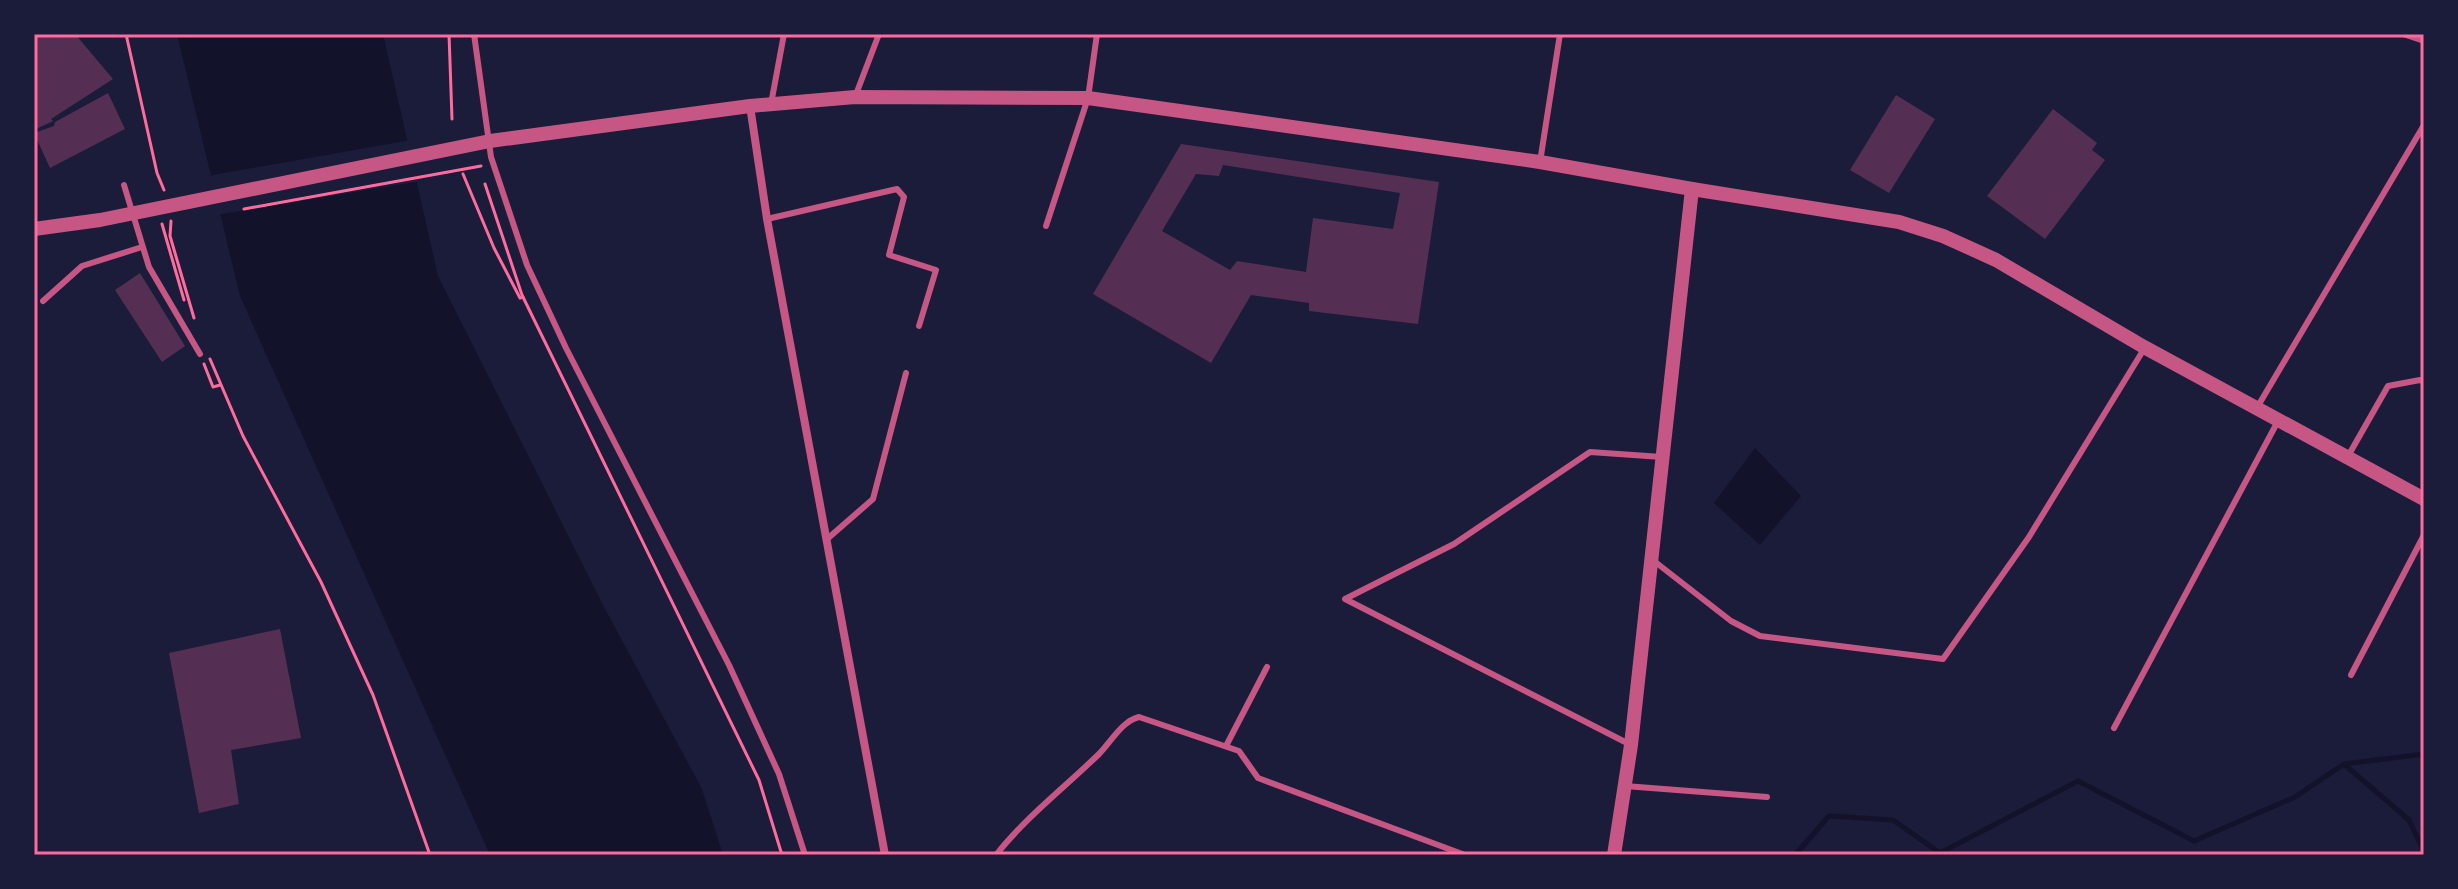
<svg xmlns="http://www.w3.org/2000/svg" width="2458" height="889" viewBox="0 0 2458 889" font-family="'PT Sans Narrow',sans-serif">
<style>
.water{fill:#12122b}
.pier{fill:#1b1b3a}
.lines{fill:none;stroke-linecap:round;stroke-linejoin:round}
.stream{stroke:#12122b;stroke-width:5}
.building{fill:#542f53;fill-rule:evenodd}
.path{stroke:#ff6b9d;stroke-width:3}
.service{stroke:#c65784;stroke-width:6}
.minor{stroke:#c65784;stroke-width:8}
.tertiary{stroke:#c65784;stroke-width:14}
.neatline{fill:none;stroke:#ff6b9d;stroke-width:3}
</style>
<rect width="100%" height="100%" fill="#1b1b3a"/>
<g class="water">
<path d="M177,34H383L438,276L604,607L702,789L723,855H490L240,296Z"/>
<path d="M1755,448L1801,496L1760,545L1714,503Z"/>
</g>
<path class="pier" d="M411,140L421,181L216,215L207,176Z"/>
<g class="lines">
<g class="stream">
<path d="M2345,765L2409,820L2424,852"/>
<path d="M1795,855L1829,816L1893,820L1940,853L2078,781L2194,841L2295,797L2344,764L2424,754"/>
</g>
</g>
<g class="building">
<path d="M34,34H75L113,79L51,119L53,121L34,130Z"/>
<path d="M108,93L125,129L50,168L34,133L54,126L55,122Z"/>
<path d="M1896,95L1935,119L1889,193L1850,170Z"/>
<path d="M2053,109L2097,143L2092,150L2105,160L2045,239L1987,196Z"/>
<path d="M1181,144L1439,182L1418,324L1309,311V303L1251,295L1211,363L1093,294ZM1223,165L1400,193L1393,229L1313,218L1306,272L1237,261L1230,270L1162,231L1196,174L1219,176Z"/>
<path d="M140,273L185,346L162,362L115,290Z"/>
<path d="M280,629L301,738L231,750L239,804L199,813L169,653Z"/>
</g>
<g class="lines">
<g class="path">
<path d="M126,34L157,173L164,190"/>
<path d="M449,34L452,119"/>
<path d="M463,174L494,248L520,298L523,297"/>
<path d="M485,184L522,295L759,780L782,855"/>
<path d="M244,209L481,166"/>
<path d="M171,221L170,236L194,318"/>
<path d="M162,224L184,300"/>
<path d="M210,359L243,436L321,582L373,695L430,855"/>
<path d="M204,364L213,387L220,385"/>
</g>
<g class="service">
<path d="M474,34L491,157L527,265L566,348L729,665L779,774L805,855"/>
<path d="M2403,34L2424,41"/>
<path d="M855,97L879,34"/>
<path d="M771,104L784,34"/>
<path d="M1540,162L1560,34"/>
<path d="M124,185L149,267L200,354"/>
<path d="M767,219L897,189L904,197L889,255L936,270L919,326"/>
<path d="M1046,226L1088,98L1097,34"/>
<path d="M43,301L82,266L142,247"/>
<path d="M2258,406L2424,125"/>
<path d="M2347,458L2388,386L2420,380L2424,382"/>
<path d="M826,540L873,499L906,373"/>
<path d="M1654,561L1731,621L1760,636L1943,659L2029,537L2144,349"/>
<path d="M2351,675L2424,535"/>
<path d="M2114,728L2278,421"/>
<path d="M1631,745L1345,599L1454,544L1590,452L1662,457"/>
<path d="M1226,746L1267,667"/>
<path d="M1625,786L1767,797"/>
<path d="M996,855C1026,817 1064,788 1099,754C1111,742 1122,721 1139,717L1239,751L1258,778L1465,855"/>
</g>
<path class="minor" d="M750,106L767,219L885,855"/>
<g class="tertiary">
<path d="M34,229L100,220L490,141L750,106L855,97L1088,98L1540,162L1692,189L1899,222L1943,236L1996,260L2144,347L2424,499"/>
<path d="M1614,855L1631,745L1692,189"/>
</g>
</g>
<rect width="2458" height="889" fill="none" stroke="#1b1b3a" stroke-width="72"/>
<rect x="36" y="36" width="2386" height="817" class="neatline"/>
</svg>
